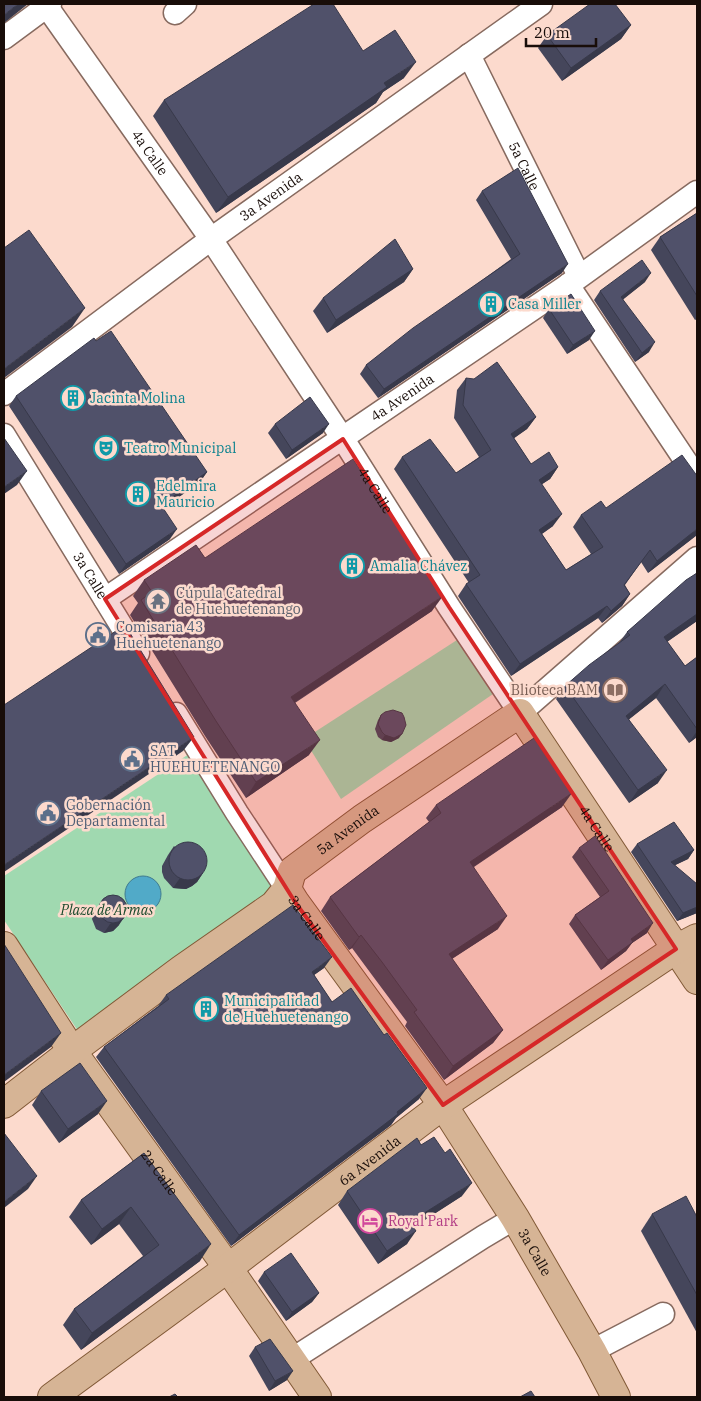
<svg xmlns="http://www.w3.org/2000/svg" width="701" height="1401" viewBox="0 0 701 1401" font-family="'IBM Plex Serif',serif">
<style>
.green{fill:#a0d9b0}
.water{fill:#51aac8;stroke:#407b8f}
.lines{fill:none;stroke-linecap:round;stroke-linejoin:round}
.minor-casing{stroke:#876a5f;stroke-width:25}
.major-casing{stroke:#815936;stroke-width:30}
.minor{stroke:#fff;stroke-width:22}
.major{stroke:#d6b495;stroke-width:28}
.wall{fill:#45465b}
.shaded-wall{fill:#38394a}
.building{fill:#50516a;stroke:#38394a}
.marked{fill:#d62828;fill-opacity:0.2;stroke:#d62828;stroke-width:4;stroke-linejoin:round}
.labels{text-anchor:middle;dominant-baseline:central;stroke-width:5;stroke-linejoin:round;paint-order:stroke}
.street-label{font-size:14px;fill:#180d09;stroke:#fcdacd}
.culture-label{font-size:14px;fill:#0d838f;stroke:#fcdacd;text-anchor:start}
.worship-label{font-size:14px;fill:#5b616d;stroke:#fcdacd;text-anchor:start}
.service-label{font-size:14px;fill:#4e5e75;stroke:#fcdacd;text-anchor:start}
.education-label{font-size:14px;fill:#785e54;stroke:#fcdacd;text-anchor:end}
.park-label{font-size:14px;font-style:italic;fill:#164829;stroke:#fcdacd}
.hotel-label{font-size:14px;fill:#b23c85;stroke:#fcdacd;text-anchor:start}
</style>
<rect width="100%" height="100%" fill="#fcdacd"/>
<g class="green">
<path d="M457,640L493,694L341,799L304,739Z"/>
<path d="M195,750L280,886L82,1037L4,920V876Z"/>
</g>
<circle class="water" cx="143" cy="894" r="18"/>
<g class="lines">
<defs>
<g id="minor">
<path id="s1" d="M45,4L211,239L343,439L449,607L520,713L697,558"/>
<path d="M175,13L185,4"/>
<path d="M4,38L50,4"/>
<path id="s2" d="M469,55L579,276"/>
<path d="M568,285L697,478"/>
<path id="s3" d="M4,394L211,239L541,4"/>
<path id="s4" d="M4,435L138,653"/>
<path id="s5" d="M105,599L568,285L697,192"/>
<path d="M176,714L237,813L287,889"/>
<path d="M592,1351L663,1314"/>
<path d="M291,1360L483,1237L515,1218"/>
</g>
<g id="major">
<path id="s6" d="M287,889L295,902L443,1105L515,1218L592,1351L616,1397"/>
<path id="s7" d="M4,946L72,1051L228,1268L317,1397"/>
<path id="s8" d="M4,1104L72,1051L182,969L274,905L287,889L292,871L362,819L520,713L697,980"/>
<path id="s9" d="M52,1397L228,1268L443,1105L676,949L697,938"/>
</g>
</defs>
<use href="#minor" class="minor-casing"/>
<use href="#major" class="major-casing"/>
<use href="#minor" class="minor"/>
<use href="#major" class="major"/>
</g>
<g class="wall">
<path d="M631,25L621,39L562,81L538,48L547,35Z"/>
<path d="M363,51L404,78L383,92L376,103L216,213L153,116L164,100Z"/>
<path d="M482,191L562,273L378,398L360,374L366,365L511,259L476,200Z"/>
<path d="M697,213V319L695,320L651,250L660,237Z"/>
<path d="M413,269L404,282L327,333L313,311L323,298Z"/>
<path d="M645,282L623,299L649,352L635,362L594,300L600,291Z"/>
<path d="M549,309L589,340L567,354L543,318Z"/>
<path d="M466,378L536,417L527,429L514,438L531,464L558,467L550,479L542,484L553,526L542,534L566,570L591,554L573,527L581,515L606,508L697,535L648,573L641,562L625,585L630,594L622,606L602,623L598,618L511,676L458,596L466,584L469,583L394,469L402,457L456,473L479,457L454,418L457,390Z"/>
<path d="M16,396L207,472L200,482L163,508L170,539L119,574L9,406Z"/>
<path d="M275,424L323,433L286,459L268,433Z"/>
<path d="M205,558L432,611L295,703L309,755L246,798L205,736L130,615L138,603L133,596L144,580Z"/>
<path d="M697,573V621L667,642L685,666L697,657V737L689,743L656,698L629,719L658,783L629,803L556,699L565,686L619,643L627,632Z"/>
<path d="M381,715L399,738L391,742L382,740L378,737L375,729L378,720Z"/>
<path d="M436,805L562,807L474,867L498,929L452,959L503,1030L493,1043L444,1080L405,1026L407,1022L372,975L352,948L349,950L321,911L330,897L429,822L426,818Z"/>
<path d="M637,844L694,850L688,859L675,865L697,913L677,921L631,852Z"/>
<path d="M174,846L203,873L197,882L192,886L186,889L173,888L164,878L162,872V866L168,855Z"/>
<path d="M579,848L647,933L632,943L626,951L601,970L569,924L575,915L600,897L572,857Z"/>
<path d="M104,898L119,925L113,931L104,933L96,929L92,919L93,915Z"/>
<path d="M324,968L314,975L332,1002L419,1099L396,1118L391,1125L231,1246L96,1057L104,1047L158,1006L166,995Z"/>
<path d="M41,1091L98,1114L59,1143L32,1105Z"/>
<path d="M421,1145L462,1196L414,1227L407,1244L378,1264L338,1205L347,1191Z"/>
<path d="M144,1153L200,1261L81,1350L63,1325L74,1309L143,1256L119,1224L91,1245L69,1217L81,1200Z"/>
<path d="M652,1214L697,1217V1333L641,1231Z"/>
<path d="M264,1272L319,1293L312,1302L286,1321L258,1281Z"/>
<path d="M255,1347L287,1380L269,1391L249,1356Z"/>
</g>
<g class="shaded-wall">
<path d="M18,4H28L4,23V15Z"/>
<path d="M631,25L621,39L562,81L571,68Z"/>
<path d="M416,62L404,78L383,92L376,103L216,213L228,197L384,83Z"/>
<path d="M568,264L562,273L378,398L384,389Z"/>
<path d="M413,269L404,282L327,333L336,320Z"/>
<path d="M651,273L645,282L615,306L621,297Z"/>
<path d="M85,308L72,327L4,378V369Z"/>
<path d="M595,331L589,340L567,354L573,345Z"/>
<path d="M655,342L649,352L635,362L642,353Z"/>
<path d="M536,417L527,429L503,446L511,434Z"/>
<path d="M329,424L323,433L286,459L292,450Z"/>
<path d="M558,467L550,479L530,492L539,480Z"/>
<path d="M27,471L17,485L4,494V487Z"/>
<path d="M207,472L200,482L154,515L161,505Z"/>
<path d="M562,514L553,526L530,542L539,530Z"/>
<path d="M177,529L170,539L119,574L126,564Z"/>
<path d="M697,529V535L648,573L657,561Z"/>
<path d="M630,594L622,606L602,623L611,611Z"/>
<path d="M443,596L432,611L280,712L291,697Z"/>
<path d="M607,606L598,618L511,676L520,664Z"/>
<path d="M697,614V621L655,650L664,637Z"/>
<path d="M665,684L656,698L617,729L626,716Z"/>
<path d="M697,731V737L689,743Z"/>
<path d="M402,734L399,738L391,742L382,740L385,735Z"/>
<path d="M194,737L183,751L4,872V865Z"/>
<path d="M320,740L309,755L246,798L256,782Z"/>
<path d="M667,770L658,783L629,803L638,790Z"/>
<path d="M572,793L562,807L461,875L470,862Z"/>
<path d="M694,850L688,859L665,870L671,862Z"/>
<path d="M203,873L197,882L192,886L186,889L173,888L180,878Z"/>
<path d="M697,907V913L677,921L683,913Z"/>
<path d="M125,916L119,925L113,931L104,933L110,924Z"/>
<path d="M507,916L498,929L439,967L449,954Z"/>
<path d="M653,923L647,933L632,943L626,951L601,970L608,960L631,939Z"/>
<path d="M361,935L352,948L349,950L359,937Z"/>
<path d="M332,957L324,968L304,982L312,972Z"/>
<path d="M503,1030L493,1043L444,1080L453,1066Z"/>
<path d="M61,1033L51,1047L4,1082V1075Z"/>
<path d="M427,1088L419,1099L396,1118L391,1125L231,1246L239,1235Z"/>
<path d="M107,1101L98,1114L59,1143L68,1129Z"/>
<path d="M37,1176L28,1189L4,1208V1202Z"/>
<path d="M472,1183L462,1196L401,1235L410,1222Z"/>
<path d="M131,1207L119,1224L91,1245L102,1229Z"/>
<path d="M416,1231L407,1244L378,1264L387,1251Z"/>
<path d="M211,1244L200,1261L81,1350L92,1333Z"/>
<path d="M319,1293L312,1302L286,1321L292,1312Z"/>
<path d="M293,1371L287,1380L269,1391L275,1381Z"/>
</g>
<g class="building">
<path d="M4,4H18L4,15Z"/>
<path d="M314,4H333L363,51L395,30L416,62L384,83L387,87L228,197L164,100Z"/>
<path d="M590,4H615L631,25L571,68L547,35Z"/>
<path d="M518,168L568,264L384,389L366,365L413,328L520,254L482,191Z"/>
<path d="M697,213V296L660,237Z"/>
<path d="M29,230L85,308L4,369V248Z"/>
<path d="M395,239L413,269L336,320L323,298Z"/>
<path d="M642,260L651,273L621,297L655,342L642,353L600,291Z"/>
<path d="M571,294L595,331L573,345L549,309Z"/>
<path d="M111,331L207,472L161,505L177,529L126,564L16,396L94,338L96,341Z"/>
<path d="M497,362L536,417L511,434L531,464L549,452L558,467L539,480L562,514L539,530L566,570L603,547L581,515L601,501L606,508L682,455L695,473L697,476V529L657,561L650,550L624,585L630,594L611,611L607,606L520,664L466,584L480,575L402,457L430,439L456,473L491,450L463,405L466,378L474,379Z"/>
<path d="M310,397L329,424L292,450L275,424Z"/>
<path d="M4,438L27,471L4,487Z"/>
<path d="M353,459L443,596L291,697L320,740L256,782L216,721L141,600L152,592L144,580L196,545L205,558Z"/>
<path d="M697,573V614L664,637L685,666L697,657V729L665,684L626,716L667,770L638,790L565,686L589,665L630,635L627,632L686,580Z"/>
<path d="M125,625L194,737L4,865V705Z"/>
<path d="M393,710L402,713L404,717L406,725L402,734L394,738L385,735L382,732L378,724L381,715L385,712Z"/>
<path d="M534,738L572,793L470,862L507,916L449,954L503,1030L453,1066L414,1012L417,1010L382,962L361,935L359,937L330,897L441,813L436,805Z"/>
<path d="M674,822L694,850L671,862L697,884V907L683,913L637,844Z"/>
<path d="M595,836L653,923L631,939L633,942L608,960L575,915L609,891L579,848Z"/>
<circle cx="188" cy="861" r="19"/>
<circle cx="113" cy="909" r="14"/>
<path d="M293,905L332,957L312,972L332,1002L351,988L384,1035L387,1033L427,1088L397,1112L398,1114L239,1235L104,1047L169,999L166,995Z"/>
<path d="M4,944L61,1033L4,1075Z"/>
<path d="M80,1063L107,1101L68,1129L41,1091Z"/>
<path d="M4,1133L37,1176L4,1202Z"/>
<path d="M434,1137L445,1153L450,1149L472,1183L410,1222L416,1231L387,1251L347,1191L417,1138L421,1145Z"/>
<path d="M144,1153L211,1244L92,1333L74,1309L159,1245L131,1207L102,1229L81,1200Z"/>
<path d="M686,1196L697,1217V1295L652,1214Z"/>
<path d="M291,1253L319,1293L292,1312L264,1272Z"/>
<path d="M270,1339L293,1371L275,1381L255,1347Z"/>
<path d="M531,1391L535,1397H520Z"/>
<path d="M175,1394L178,1397H169Z"/>
</g>
<path class="marked" d="M343,439L449,607L676,949L443,1105L295,902L105,599Z"/>
<defs>
<symbol id="building-ring" viewBox="-11 -11 22 22"><circle r="9.5" fill="#fcdacd" stroke="#0f9aa8" stroke-width="1.5"/><path d="M-4-6H4V6H1V3H-1V6H-4ZM-2.5-4.3h1.7v1.8h-1.7ZM.8-4.3h1.7v1.8H.8ZM-2.5-1h1.7V.8h-1.7ZM.8-1h1.7V.8H.8Z" fill="#0f9aa8"/></symbol>
<symbol id="theatre-ring" viewBox="-11 -11 22 22"><circle r="9.5" fill="#fcdacd" stroke="#0f9aa8" stroke-width="1.5"/><path d="M-5-5.5Q0-4 5-5.5V0Q5 5 0 6Q-5 5-5 0ZM-3.3-2.5H-1v1.5H-3.3ZM1-2.5H3.3v1.5H1ZM-2.8 1Q0 5.5 2.8 1Z" fill="#0f9aa8"/></symbol>
<symbol id="temple-ring" viewBox="-11 -11 22 22"><circle r="9.5" fill="#fcdacd" stroke="#6b7280" stroke-width="1.5"/><path d="M0-6L5-2H3V0L6.5 2.5H4V6H1.5V3h-3V6H-4V2.5H-6.5L-3 0V-2H-5Z" fill="#6b7280"/></symbol>
<symbol id="civic-ring" viewBox="-11 -11 22 22"><circle r="9.5" fill="#fcdacd" stroke="#5c6f8a" stroke-width="1.5"/><path d="M-.6-6.5H3V-4.5H.6V-3L4-1V1h2V6H-6V1h2V-1L-.6-3ZM-1.2 2.5V6h2.4V2.5Z" fill="#5c6f8a"/></symbol>
<symbol id="library-ring" viewBox="-11 -11 22 22"><circle r="9.5" fill="#fcdacd" stroke="#8d6e63" stroke-width="1.5"/><path d="M-6-4Q-3-5.5-.7-3.5V5Q-3 3-6 4ZM6-4Q3-5.5 .7-3.5V5Q3 3 6 4Z" fill="#8d6e63"/></symbol>
<symbol id="hotel-ring" viewBox="-11 -11 22 22"><circle r="9.5" fill="#fcdacd" stroke="#d1479c" stroke-width="1.5"/><path d="M-6-4.5h1.5V1H6V5H4.5V3h-9V5H-6ZM-4 0a1.8 1.8 0 1 1 3.6 0ZM.5 0V-2.5h3Q6-2.5 6 0Z" fill="#d1479c"/></symbol>
</defs>
<g fill-rule="evenodd">
<use href="#building-ring" x="477" y="290" width="28" height="28"/>
<use href="#building-ring" x="59" y="384" width="28" height="28"/>
<use href="#theatre-ring" x="92" y="434" width="28" height="28"/>
<use href="#building-ring" x="124" y="480" width="28" height="28"/>
<use href="#building-ring" x="338" y="552" width="28" height="28"/>
<use href="#temple-ring" x="144" y="587" width="28" height="28"/>
<use href="#civic-ring" x="84" y="621" width="28" height="28"/>
<use href="#library-ring" x="601" y="676" width="28" height="28"/>
<use href="#civic-ring" x="118" y="745" width="28" height="28"/>
<use href="#civic-ring" x="34" y="799" width="28" height="28"/>
<use href="#building-ring" x="192" y="995" width="28" height="28"/>
<use href="#hotel-ring" x="356" y="1207" width="28" height="28"/>
</g>
<g class="labels">
<g class="street-label">
<text stroke="none"><textPath href="#s1" startOffset="182">4a Calle</textPath></text>
<text stroke="none"><textPath href="#s2" startOffset="124">5a Calle</textPath></text>
<text stroke="none"><textPath href="#s3" startOffset="332">3a Avenida</textPath></text>
<text stroke="none"><textPath href="#s5" startOffset="359">4a Avenida</textPath></text>
<text stroke="none"><textPath href="#s1" startOffset="588">4a Calle</textPath></text>
<text stroke="none"><textPath href="#s4" startOffset="165">3a Calle</textPath></text>
<text stroke="none"><textPath href="#s8" startOffset="791">4a Calle</textPath></text>
<text stroke="none"><textPath href="#s8" startOffset="444">5a Avenida</textPath></text>
<text stroke="none"><textPath href="#s6" startOffset="35">3a Calle</textPath></text>
<text stroke="none"><textPath href="#s9" startOffset="396">6a Avenida</textPath></text>
<text stroke="none"><textPath href="#s7" startOffset="275">2a Calle</textPath></text>
<text stroke="none"><textPath href="#s6" startOffset="440">3a Calle</textPath></text>
</g>
<g class="culture-label">
<text x="508" y="304">Casa Miller</text>
<text x="90" y="398">Jacinta Molina</text>
<text x="124" y="448">Teatro Municipal</text>
<text x="156" y="486">Edelmira<tspan x="156" dy="16">Mauricio</tspan></text>
<text x="370" y="566">Amalia Chávez</text>
<text x="224" y="1001">Municipalidad<tspan x="224" dy="16">de Huehuetenango</tspan></text>
</g>
<g class="worship-label">
<text x="176" y="593">Cúpula Catedral<tspan x="176" dy="16">de Huehuetenango</tspan></text>
</g>
<g class="service-label">
<text x="116" y="627">Comisaria 43<tspan x="116" dy="16">Huehuetenango</tspan></text>
<text x="150" y="751">SAT<tspan x="150" dy="16">HUEHUETENANGO</tspan></text>
<text x="66" y="805">Gobernación<tspan x="66" dy="16">Departamental</tspan></text>
</g>
<g class="education-label">
<text x="598" y="690">Blioteca BAM</text>
</g>
<g class="park-label">
<text x="107" y="910">Plaza de Armas</text>
</g>
<g class="hotel-label">
<text x="388" y="1221">Royal Park</text>
</g>
</g>
<rect width="701" height="1401" fill="none" stroke="#180d09" stroke-width="10"/>
<path d="M526 38v8h70v-8" fill="none" stroke="#180d09" stroke-width="2.5"/>
<text x="534" y="38" font-size="15" fill="#180d09" stroke="#fcdacd" stroke-width="4" paint-order="stroke">20 m</text>
</svg>
